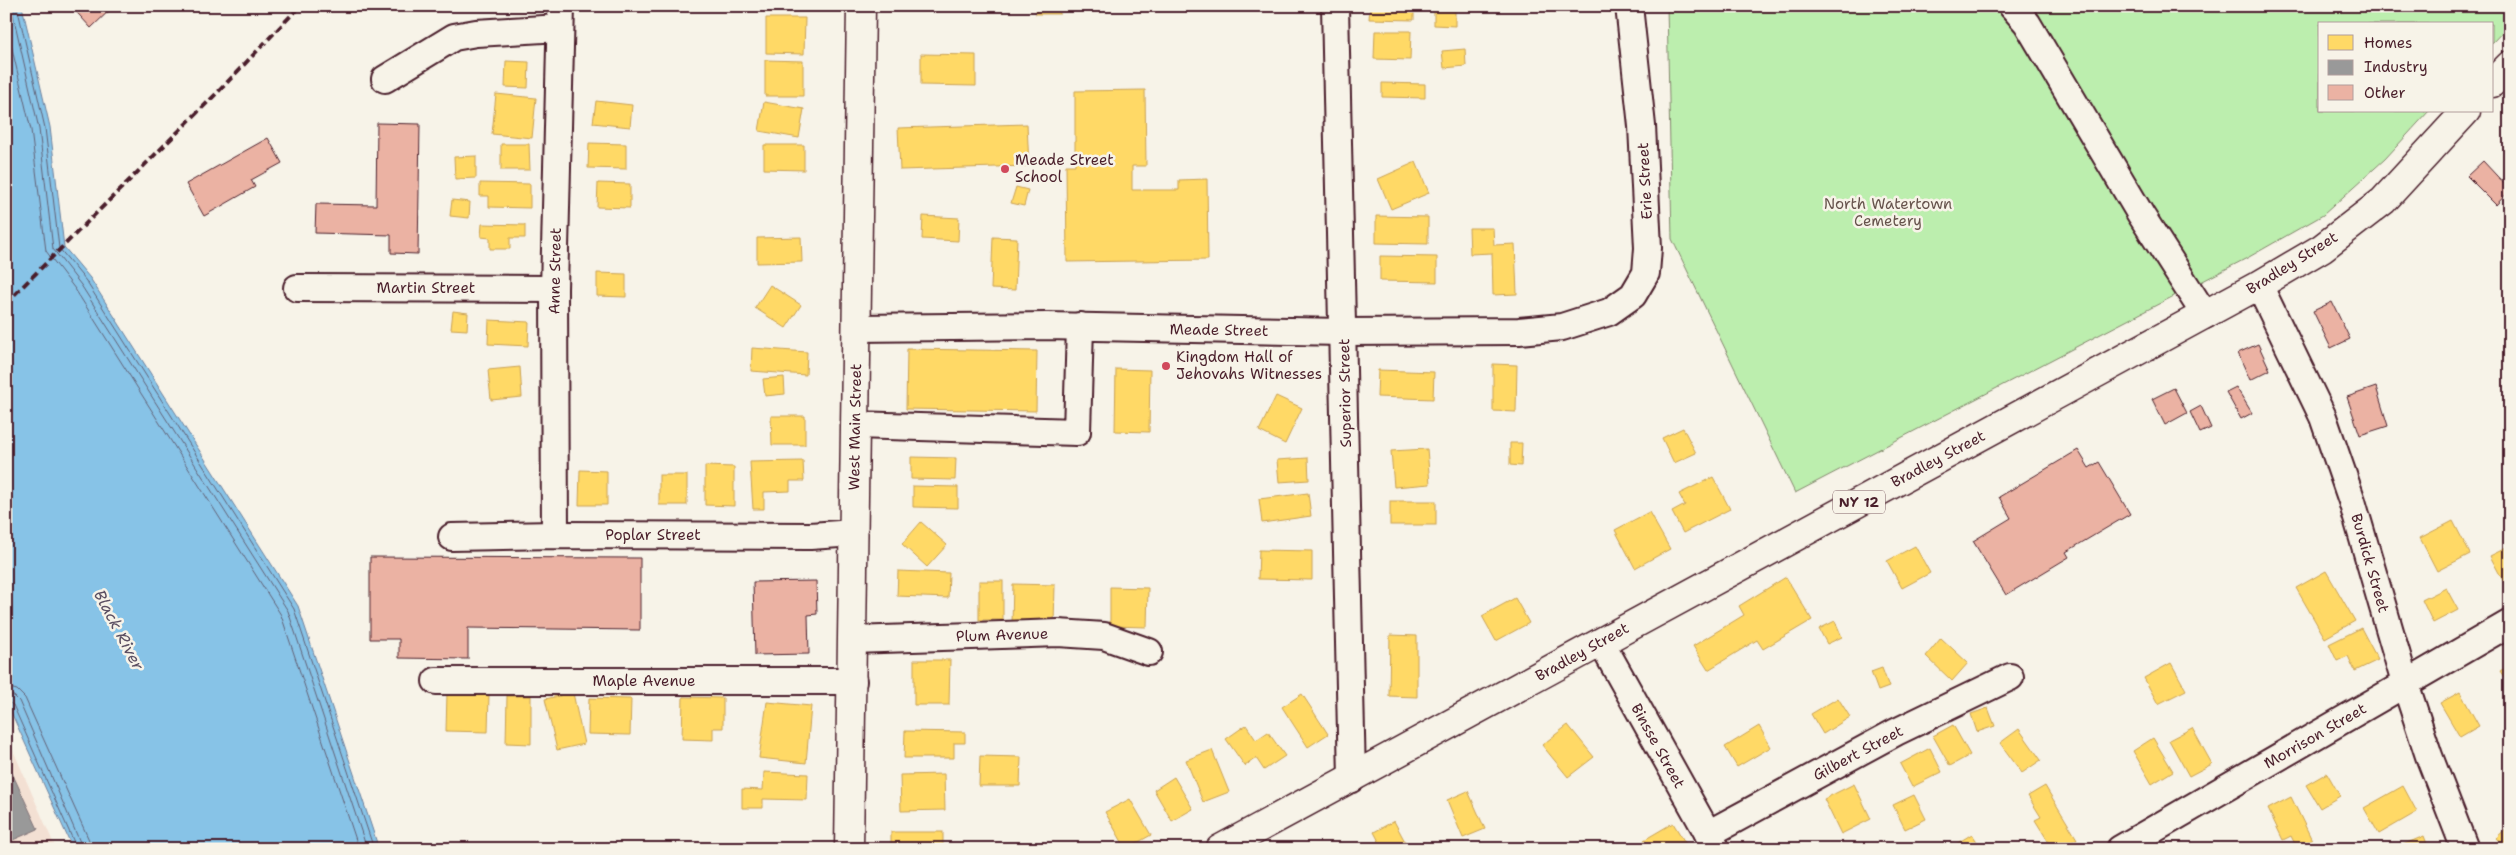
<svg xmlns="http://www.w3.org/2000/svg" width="2516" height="855" viewBox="0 0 2516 855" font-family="'Shantell Sans',sans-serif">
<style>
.built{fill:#f3e0d3}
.green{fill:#bceeae;stroke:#83866c}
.water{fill:#87c3e7;stroke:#6f819c}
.homes{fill:#ffd966;stroke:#c9a154}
.industry{fill:#999;stroke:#817478}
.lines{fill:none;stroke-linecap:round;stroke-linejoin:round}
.shore{stroke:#626176;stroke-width:1}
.building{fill:#ebb2a3;stroke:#4a1f2b}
.minor-casing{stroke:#4a1f2b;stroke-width:30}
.major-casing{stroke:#4a1f2b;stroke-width:31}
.minor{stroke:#f7f3e8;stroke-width:26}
.major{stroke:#f7f3e8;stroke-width:28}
.rail{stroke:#4a1f2b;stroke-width:4;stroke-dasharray:8 4;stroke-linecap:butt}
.poi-dot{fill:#d1495b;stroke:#f7f3e8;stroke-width:2}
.labels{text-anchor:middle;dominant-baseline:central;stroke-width:5;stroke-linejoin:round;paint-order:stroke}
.shield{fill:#f7f3e8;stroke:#7e5f64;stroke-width:1}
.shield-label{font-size:14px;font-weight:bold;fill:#4a1f2b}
.poi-label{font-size:15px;fill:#4a1f2b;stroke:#f7f3e8;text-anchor:start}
.street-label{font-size:15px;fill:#4a1f2b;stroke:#f7f3e8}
.park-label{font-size:15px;fill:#66534c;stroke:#f7f3e8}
.water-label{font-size:16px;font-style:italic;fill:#5c5063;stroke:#f7f3e8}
</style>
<rect width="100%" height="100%" fill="#f7f3e8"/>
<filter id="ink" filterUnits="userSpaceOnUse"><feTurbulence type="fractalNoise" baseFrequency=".02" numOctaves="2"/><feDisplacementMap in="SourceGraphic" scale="10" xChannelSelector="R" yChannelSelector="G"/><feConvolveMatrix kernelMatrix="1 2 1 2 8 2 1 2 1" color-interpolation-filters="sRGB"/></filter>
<g filter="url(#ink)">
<path class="built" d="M6,734L56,849H6Z"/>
<path class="green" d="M1667,6H2510V24L2492,43V24H2320V111H2429L2385,159L2323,215L2249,257L1795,493L1672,239Z"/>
<path class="water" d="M6,6H22L50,127L64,247L90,278L298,606L379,849H73L6,701Z"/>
<g class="homes">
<rect x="1036" y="6" width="24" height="8"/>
<path d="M1370,6H1414V20L1369,19Z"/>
<path d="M1434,10L1455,11V26L1434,25Z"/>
<path d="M766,18H805L804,54L766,53Z"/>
<path d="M1375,31H1411L1410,60L1374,59Z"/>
<path d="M1465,49L1466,66L1444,68L1442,51Z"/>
<path d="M921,54L976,55V86L921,85Z"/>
<path d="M765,60L803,61V96H765Z"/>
<path d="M506,61L529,62L528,88L505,87Z"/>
<path d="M1382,83L1425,84V98L1382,97Z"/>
<path d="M1145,90L1146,166H1132V190H1179V180L1207,179L1208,260L1067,262L1066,165H1075V91Z"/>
<path d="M496,94L536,98L532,138L492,134Z"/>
<path d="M596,101L632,105L630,127L593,123Z"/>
<path d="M764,102L804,109L799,138L759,131Z"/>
<path d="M1027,124L1029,166L900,170L898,128Z"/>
<path d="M589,143L626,144V169L588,168Z"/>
<path d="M501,144H529L530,170H501Z"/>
<path d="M764,145H804V170L764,169Z"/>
<path d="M476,156V178L455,179L454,157Z"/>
<path d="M1416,162L1429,193L1391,209L1378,179Z"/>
<path d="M480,183L530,184V208L489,207V196H480Z"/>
<path d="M598,183L630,184V208L597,207Z"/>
<path d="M1016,187L1028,190L1024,206L1011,203Z"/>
<path d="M452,200L470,202L469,218L450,216Z"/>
<path d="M923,216L959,218L958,241L922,239Z"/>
<path d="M1376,216L1428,217V244L1376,243Z"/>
<path d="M482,224L525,225V238H510V249H490V238L481,237Z"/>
<path d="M1469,228H1493L1494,245L1515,244L1517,294L1493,295L1492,253L1470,254Z"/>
<path d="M801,237L802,262L757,263V238Z"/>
<path d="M993,237L1017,238L1015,290L991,289Z"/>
<path d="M1380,256L1437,257V282L1380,281Z"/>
<path d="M597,273L626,274V297L597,296Z"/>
<path d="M770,285L801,305L786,328L755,308Z"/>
<path d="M453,311L468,313L467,330L451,329Z"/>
<path d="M489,320L529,322L528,346L488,344Z"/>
<path d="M752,348L807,352L806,375L751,371Z"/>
<path d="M907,349L1037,351L1036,411L906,409Z"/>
<path d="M1493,364L1517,365L1516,412L1493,411Z"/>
<path d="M520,367L522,397L491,400L488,370Z"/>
<path d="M1116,369L1150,370L1149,432L1115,431Z"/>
<path d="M1378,370L1434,372L1433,399L1377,397Z"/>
<path d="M784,377L785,394L765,396L763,379Z"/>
<path d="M1276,396L1302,408L1285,444L1259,431Z"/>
<path d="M771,416H805V445H772Z"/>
<path d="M1683,428L1696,453L1674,463L1662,438Z"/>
<path d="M1510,443H1522L1521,466L1510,465Z"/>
<path d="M1427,449L1430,484L1394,487L1391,451Z"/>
<path d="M911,457L956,458L955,480L911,479Z"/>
<path d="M1308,458L1309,480L1279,482L1277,460Z"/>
<path d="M803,461L804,481H790V491L764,492V509H753L750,462Z"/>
<path d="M705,466L734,467V506L705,505Z"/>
<path d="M580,470L607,471V505H579Z"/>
<rect x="659" y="475" width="28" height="30"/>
<path d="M1713,477L1730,509L1683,533L1672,512L1685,505L1679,494Z"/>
<path d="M913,486L958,487V508L913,507Z"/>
<path d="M1308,493L1311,516L1262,523L1259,499Z"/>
<rect x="1390" y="501" width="46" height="24"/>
<path d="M1649,512L1670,549L1635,568L1615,530Z"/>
<path d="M2453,521L2470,554L2437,571L2420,538Z"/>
<path d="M921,522L947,545L927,567L902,544Z"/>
<path d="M1915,546L1930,573L1902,588L1887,561Z"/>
<path d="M2510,546V587L2507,588L2490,556Z"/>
<path d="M1259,550L1312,551V580L1258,579Z"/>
<path d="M898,571L949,573L948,598L897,596Z"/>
<path d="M2326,571L2355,621L2325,638L2296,588Z"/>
<path d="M1786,577L1812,620L1763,649L1757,640L1708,670L1693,646L1744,615L1739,606Z"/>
<rect x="979" y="581" width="24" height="39"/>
<path d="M1013,584L1055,585L1054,624L1012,623Z"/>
<path d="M1110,587L1148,588L1147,627L1110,626Z"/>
<path d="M2446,588L2458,610L2433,623L2422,600Z"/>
<path d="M1515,598L1529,623L1496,641L1482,616Z"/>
<path d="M1835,621L1842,637L1827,644L1819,629Z"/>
<path d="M2361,628L2378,660L2355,671L2348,656L2337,661L2329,644Z"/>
<path d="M1390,635L1417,636V697L1389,696Z"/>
<path d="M1941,638L1968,663L1952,681L1926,656Z"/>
<path d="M914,660H950L949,705H914Z"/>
<path d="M2171,663L2186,690L2158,704L2144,678Z"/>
<path d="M2510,665V686L2500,671Z"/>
<path d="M1882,668L1889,687L1878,691L1871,672Z"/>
<path d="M2460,692L2479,726L2460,737L2440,703Z"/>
<path d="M447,693L489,694L488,732L446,731Z"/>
<path d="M573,693L584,744L557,750L545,699Z"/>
<path d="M1302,694L1328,734L1308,747L1282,707Z"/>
<path d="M507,696H531V744L506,743Z"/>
<path d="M683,697L723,698V728H713V740L682,739Z"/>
<path d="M589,698L631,699L630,735L588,734Z"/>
<path d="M1838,698L1850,717L1823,734L1811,714Z"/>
<path d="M767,702L811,706L806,763L759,758Z"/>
<path d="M1988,708L1995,726L1977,732L1971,714Z"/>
<path d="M1246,725L1256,740L1268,732L1285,756L1264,770L1256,758L1245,766L1226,739Z"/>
<path d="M1568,725L1594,757L1568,777L1542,745Z"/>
<path d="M1953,725L1970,755L1950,766L1933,736Z"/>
<path d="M1759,726L1771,747L1737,767L1725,747Z"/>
<path d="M2192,728L2212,764L2189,776L2169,740Z"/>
<path d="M2019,729L2041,760L2022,773L2000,743Z"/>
<path d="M905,731L965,732V743H954V758H904Z"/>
<path d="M2153,738L2173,771L2152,784L2133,751Z"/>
<path d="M1930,748L1942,772L1912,787L1900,764Z"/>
<path d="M1212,750L1229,792L1203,802L1186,760Z"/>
<path d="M980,756L1021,757L1020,786H979Z"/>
<path d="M764,772L808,774L807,800L763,799V808H742V789L763,790Z"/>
<path d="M2327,773L2340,796L2320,808L2306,785Z"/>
<path d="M944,774L945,810L901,811L900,775Z"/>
<path d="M1174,777L1193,809L1172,821L1154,790Z"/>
<path d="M1854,784L1871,819L1841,834L1824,799Z"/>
<path d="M2045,786L2077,839L2060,849H2053L2035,820L2041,817L2028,796Z"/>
<path d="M2403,786L2417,812L2379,834L2364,808Z"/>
<path d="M1468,791L1485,829L1463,838L1447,800Z"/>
<path d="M1914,795L1926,819L1905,829L1893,805Z"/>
<path d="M2291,797L2312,840L2297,848L2291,836L2283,840L2268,809Z"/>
<path d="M1130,799L1151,835L1126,849L1105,812Z"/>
<path d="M1394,821L1409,849H1383L1374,832Z"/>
<path d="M1673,823L1689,849H1649L1644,840Z"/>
<path d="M2510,825V849H2506L2496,838Z"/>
<rect x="891" y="832" width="52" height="17"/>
<path d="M1972,834L1982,849H1948Z"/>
<path d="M2424,836L2429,849H2401L2400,846Z"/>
</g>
<path class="industry" d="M6,760L38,829L6,843Z"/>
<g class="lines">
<g class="shore">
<path d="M11,6L39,129L53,249L81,285L288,611L367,849"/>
<path d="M17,6L45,128L59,248L86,281L294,609L374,849"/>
<path d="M6,23L31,130L46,251L75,289L281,615L359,849"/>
<path d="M6,687L17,690L25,698L89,840L91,849"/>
<path d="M6,695L14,696L19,701L83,849"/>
<path d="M6,701L13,705L77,849"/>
</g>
</g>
<g class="building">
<path d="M71,6H114L91,28Z"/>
<path d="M377,123L420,124L418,254L391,253V235L315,233L316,204L376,205Z"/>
<path d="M268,138L282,163L251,180L255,187L204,216L186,184Z"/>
<path d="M2483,161L2510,190L2496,205L2467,176Z"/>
<path d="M2332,302L2350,339L2331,348L2313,311Z"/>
<path d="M2258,344L2270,370L2250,380L2238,353Z"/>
<path d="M2236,387L2252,413L2241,419L2226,392Z"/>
<path d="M2376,387L2388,426L2360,435L2347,397Z"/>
<path d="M2174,388L2187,413L2165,425L2152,399Z"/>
<path d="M2201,406L2211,428L2200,433L2190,412Z"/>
<path d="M2078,450L2089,468L2099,462L2130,514L2066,552L2069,557L2006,595L1973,541L2011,518L1999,497Z"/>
<path d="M370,557L640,558V630L468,628V659L399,658V639H370Z"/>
<path d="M816,581L817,614L808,615L809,654L755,655L753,582Z"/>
</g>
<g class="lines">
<defs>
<g id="minor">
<path d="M1335,6L1352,779"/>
<path d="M2012,6L2027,23L2141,215L2205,315"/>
<path d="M385,79L454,37L476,33L560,28"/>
<path d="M2259,285L2323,417L2352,501L2405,683L2429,756L2465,849"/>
<path d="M297,288L554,289"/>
<path d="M856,328L1047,326L1343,332L1519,331L1562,327L1609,312L1633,295L1646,273L1648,248L1642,126L1629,6"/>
<path d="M855,425L1077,432L1080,326"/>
<path d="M555,535L554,289L561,6"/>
<path d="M452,537L555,535L810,536L854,533"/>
<path d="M853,640L1058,633L1104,636L1149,652"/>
<path d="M1601,642L1716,848"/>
<path d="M436,681H853"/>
<path d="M1708,834L1896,732L2010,677"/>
<path d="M2120,849L2510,623"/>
</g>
<g id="major">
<path d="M2492,83L2510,65"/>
<path d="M849,849L861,6"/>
<path d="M1220,849L2259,285L2322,248L2383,201L2466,111"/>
</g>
</defs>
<use href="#minor" class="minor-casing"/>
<use href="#major" class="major-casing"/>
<use href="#minor" class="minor"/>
<use href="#major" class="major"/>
<path class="rail" d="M6,303L216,94L300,6"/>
</g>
</g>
<g class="poi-dot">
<circle cx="1005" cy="169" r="5"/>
<circle cx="1166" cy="366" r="5"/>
</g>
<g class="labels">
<rect class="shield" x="1833" y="490.5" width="52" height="23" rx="4"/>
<g class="shield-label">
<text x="1859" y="502">NY 12</text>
</g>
<g class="poi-label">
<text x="1015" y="160">Meade Street<tspan x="1015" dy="17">School</tspan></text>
<text x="1176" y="357">Kingdom Hall of<tspan x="1176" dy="17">Jehovahs Witnesses</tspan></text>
</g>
<g class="street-label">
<text transform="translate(1645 181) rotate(-93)">Erie Street</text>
<text transform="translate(2292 263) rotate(-32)">Bradley Street</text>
<text transform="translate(555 271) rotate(-89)">Anne Street</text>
<text x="426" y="288">Martin Street</text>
<text transform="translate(1219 330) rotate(1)">Meade Street</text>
<text transform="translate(1345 393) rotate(-91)">Superior Street</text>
<text transform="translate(855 427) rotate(-89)">West Main Street</text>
<text transform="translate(1938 459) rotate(-28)">Bradley Street</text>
<text x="653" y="535">Poplar Street</text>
<text transform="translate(2370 563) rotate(74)">Burdick Street</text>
<text transform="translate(1002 635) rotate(-2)">Plum Avenue</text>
<text transform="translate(1582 652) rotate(-29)">Bradley Street</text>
<text x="644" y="681">Maple Avenue</text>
<text transform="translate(2315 736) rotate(-30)">Morrison Street</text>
<text transform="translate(1658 746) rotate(61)">Binsse Street</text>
<text transform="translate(1858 753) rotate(-28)">Gilbert Street</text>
</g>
<g class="park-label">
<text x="1888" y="204">North Watertown<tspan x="1888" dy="17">Cemetery</tspan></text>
</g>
<g class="water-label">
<text transform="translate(119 630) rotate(62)">Black River</text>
</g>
</g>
<rect width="2516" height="855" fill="none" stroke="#f7f3e8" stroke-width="25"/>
<rect x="12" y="12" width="2491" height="830" fill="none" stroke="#4a1f2b" stroke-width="2" filter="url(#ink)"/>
<rect x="2318" y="22" width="175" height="90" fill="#f7f3e8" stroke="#b29e9c"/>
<rect x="2328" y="35" width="25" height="15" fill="#ffd966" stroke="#b29e9c"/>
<text x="2364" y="48" font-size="15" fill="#4a1f2b">Homes</text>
<rect x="2328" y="60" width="25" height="15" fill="#999999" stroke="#b29e9c"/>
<text x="2364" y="72" font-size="15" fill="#4a1f2b">Industry</text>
<rect x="2328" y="85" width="25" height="15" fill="#ebb2a3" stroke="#b29e9c"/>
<text x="2364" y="98" font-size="15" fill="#4a1f2b">Other</text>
</svg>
